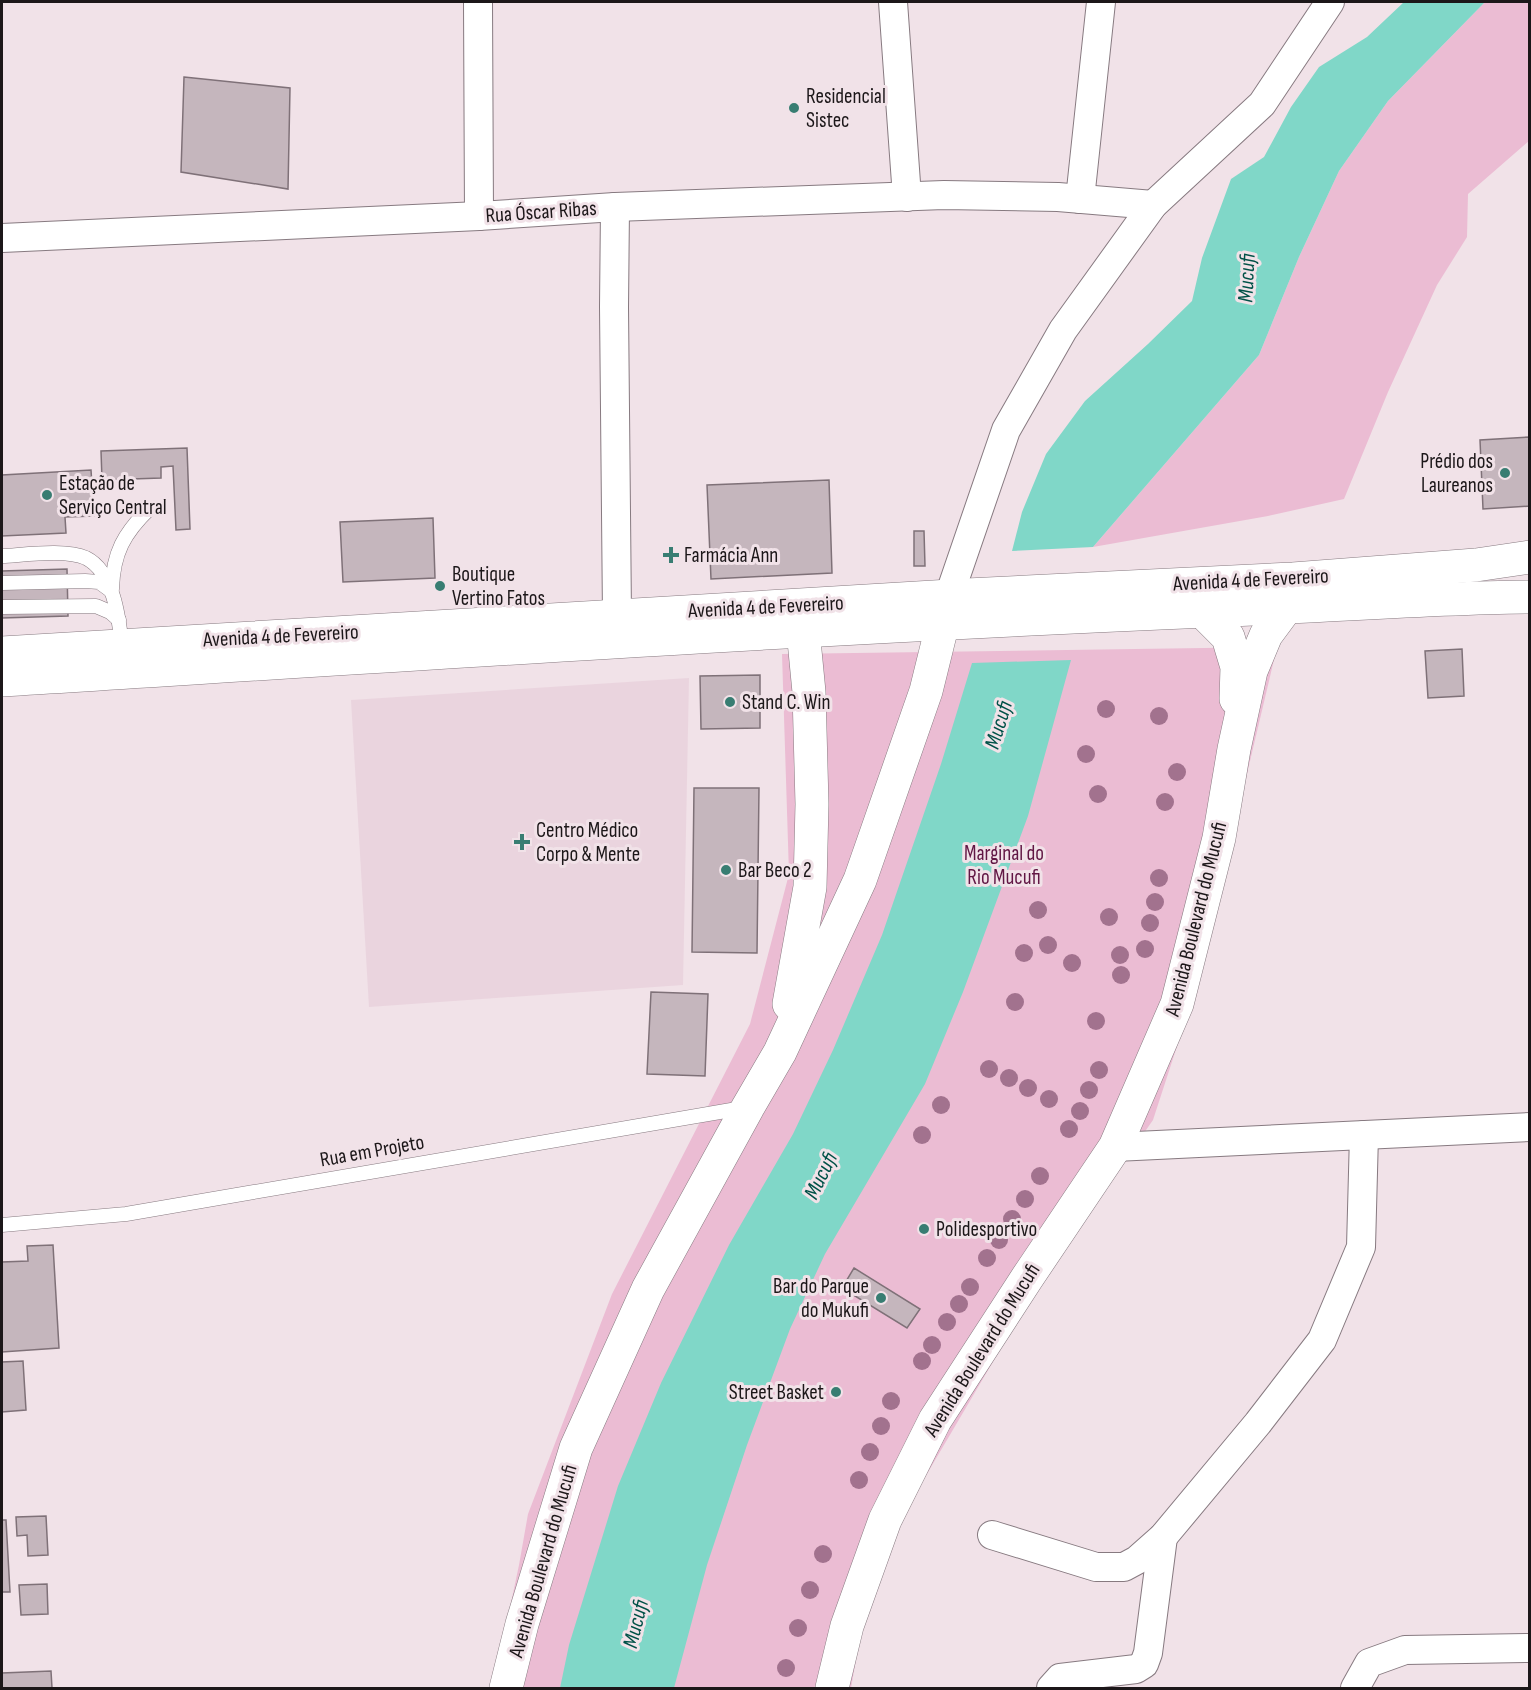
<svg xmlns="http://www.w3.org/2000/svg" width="1531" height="1690" viewBox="0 0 1531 1690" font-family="'Sofia Sans Condensed',sans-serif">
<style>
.built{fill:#ead4de}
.green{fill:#ebbcd3}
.water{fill:#80d7c8}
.building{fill:#c5b6bd;stroke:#7f7178;stroke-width:1.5}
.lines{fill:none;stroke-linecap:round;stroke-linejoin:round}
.lane-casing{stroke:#877a80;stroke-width:15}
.street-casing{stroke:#877a80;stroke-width:30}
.secondary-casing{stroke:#877a80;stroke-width:34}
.primary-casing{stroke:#877a80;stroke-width:34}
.lane{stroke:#fff;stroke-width:14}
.street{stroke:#fff;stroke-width:28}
.secondary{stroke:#fff;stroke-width:33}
.primary{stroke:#fff;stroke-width:33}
.tree{fill:#a2728e}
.poi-dot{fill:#387d72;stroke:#f1e2e8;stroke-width:2}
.labels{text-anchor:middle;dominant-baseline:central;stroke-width:6;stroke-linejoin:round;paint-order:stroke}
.poi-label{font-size:21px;fill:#1c1719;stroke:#f1e2e8;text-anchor:start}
.street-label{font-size:21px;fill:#1c1719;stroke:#f1e2e8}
.park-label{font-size:21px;fill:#611644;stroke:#f1e2e8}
.water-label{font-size:22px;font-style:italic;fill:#005147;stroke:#f1e2e8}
</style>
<rect width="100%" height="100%" fill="#f1e2e8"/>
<path class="built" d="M689,678L683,985L369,1007L351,700Z"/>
<g class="green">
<path d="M1485,2H1529V141L1468,194L1467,237L1437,285L1388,392L1344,499L1268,516L1093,547L1259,355L1299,257L1339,171L1388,101Z"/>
<path d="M1277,647L1197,985L1153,1120L1040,1282L911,1501L891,1542L860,1637L851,1688H493L519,1565L528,1514L612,1294L750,1024L789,874L782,654Z"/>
</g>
<g class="water">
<path d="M1404,2H1485L1388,101L1339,171L1299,257L1259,355L1093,547L1012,551L1022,512L1046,454L1085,401L1148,344L1192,301L1202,258L1231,179L1264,157L1291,107L1319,67L1367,37Z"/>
<path d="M1071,660L1028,816L963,992L925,1084L825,1254L790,1329L747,1445L707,1565L674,1688H560L569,1645L618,1486L661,1383L729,1245L793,1134L833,1050L882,935L941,764L972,663Z"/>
</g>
<g class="building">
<path d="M184,77L290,88L288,189L181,172Z"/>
<path d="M1530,437V506L1483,509L1480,440Z"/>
<path d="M187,448L190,529L176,530L173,466L161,467V478L102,480L101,451Z"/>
<path d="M91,470L94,516L65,517L66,533L2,536V475Z"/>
<path d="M829,480L832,573L711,579L707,485Z"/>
<path d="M433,518L435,578L343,582L340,522Z"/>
<path d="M914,531H924L925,566H914Z"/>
<path d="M67,569L68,616L2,618V571Z"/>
<path d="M1462,649L1464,696L1428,698L1425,651Z"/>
<path d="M760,675V728L701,729L700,676Z"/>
<path d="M694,788H759L757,953L692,952Z"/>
<path d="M651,992L708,994L705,1076L647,1074Z"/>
<path d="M53,1245L59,1348L2,1352V1262L28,1261L27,1246Z"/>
<path d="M854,1268L920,1309L907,1328L842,1288Z"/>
<path d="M23,1361L26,1410L2,1412V1362Z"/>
<path d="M46,1516L48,1555L28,1556L27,1535L17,1536L16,1517Z"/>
<path d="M2,1520H6L10,1592H2Z"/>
<path d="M47,1584L48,1614L21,1615L19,1585Z"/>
<path d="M51,1671L52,1688H2V1673Z"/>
</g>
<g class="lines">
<defs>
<g id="lane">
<path d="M2,556C24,555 66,549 86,558C114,572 119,619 122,646"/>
<path d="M2,583L85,581L99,582L110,590"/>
<path d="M112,589C113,553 124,533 150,508"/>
<path d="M2,607L96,606L110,612L119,620"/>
<path d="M2,1225L126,1214L743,1108"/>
</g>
<g id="street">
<path d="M478,2L479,216"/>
<path d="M893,2L907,197"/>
<path d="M1080,199L1101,2"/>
<path d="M615,207L614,307L617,616"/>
<path d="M2,238L479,216L615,207L944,195L1058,197L1153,205"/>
<path d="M949,596L1006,430L1063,330L1153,205L1262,104L1330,2"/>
<path d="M1115,1147L1530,1127"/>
<path d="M992,1535L1096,1567H1124L1137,1560L1163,1537L1258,1423L1322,1340L1361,1247L1364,1135"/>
<path d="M1051,1688L1060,1678L1136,1669L1144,1664L1148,1653L1163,1537"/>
<path d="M1355,1688L1369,1663L1405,1650L1530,1648"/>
</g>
<g id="secondary">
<path d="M1203,612L1228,637L1237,667L1236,699"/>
<path d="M789,1004L810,887L812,804L809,692L803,630"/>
<path d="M506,1688L522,1624L576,1448L648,1289L748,1107L780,1052L860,880L926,691L949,598"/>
<path d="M832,1688L847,1626L885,1520L935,1420L1027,1278L1115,1147L1177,1004L1219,838L1234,749L1251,671L1266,635L1286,608"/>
</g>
<g id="primary">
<path d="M2,653L967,595L1293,579L1476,565L1530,557"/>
<path d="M2,680C403,655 805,628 1207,611C1315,607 1422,598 1530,597"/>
</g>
</defs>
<use href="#lane" class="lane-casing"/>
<use href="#street" class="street-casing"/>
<use href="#secondary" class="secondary-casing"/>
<use href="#primary" class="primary-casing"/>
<use href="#lane" class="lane"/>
<use href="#street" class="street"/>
<use href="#secondary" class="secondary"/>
<use href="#primary" class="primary"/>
</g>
<g class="tree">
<circle cx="1106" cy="709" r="9"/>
<circle cx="1159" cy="716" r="9"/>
<circle cx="1086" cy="754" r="9"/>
<circle cx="1177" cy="772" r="9"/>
<circle cx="1098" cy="794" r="9"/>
<circle cx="1165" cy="802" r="9"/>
<circle cx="1159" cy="878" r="9"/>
<circle cx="1155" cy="902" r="9"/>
<circle cx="1038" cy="910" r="9"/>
<circle cx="1109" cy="917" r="9"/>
<circle cx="1150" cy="923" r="9"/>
<circle cx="1048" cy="945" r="9"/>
<circle cx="1145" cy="949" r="9"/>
<circle cx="1024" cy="953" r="9"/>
<circle cx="1120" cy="955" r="9"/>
<circle cx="1072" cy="963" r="9"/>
<circle cx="1121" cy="975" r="9"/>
<circle cx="1015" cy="1002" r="9"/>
<circle cx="1096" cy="1021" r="9"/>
<circle cx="989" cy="1069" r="9"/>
<circle cx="1099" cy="1070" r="9"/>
<circle cx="1009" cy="1078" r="9"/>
<circle cx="1028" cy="1088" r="9"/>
<circle cx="1089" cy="1090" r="9"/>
<circle cx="1049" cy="1099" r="9"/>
<circle cx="941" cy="1105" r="9"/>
<circle cx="1080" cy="1111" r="9"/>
<circle cx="1069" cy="1129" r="9"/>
<circle cx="922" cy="1135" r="9"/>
<circle cx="1040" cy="1176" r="9"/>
<circle cx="1025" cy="1199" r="9"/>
<circle cx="1012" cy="1219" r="9"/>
<circle cx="999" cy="1240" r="9"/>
<circle cx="987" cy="1258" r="9"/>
<circle cx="970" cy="1287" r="9"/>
<circle cx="959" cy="1304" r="9"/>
<circle cx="947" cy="1322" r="9"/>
<circle cx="932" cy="1345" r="9"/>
<circle cx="922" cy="1361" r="9"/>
<circle cx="891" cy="1401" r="9"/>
<circle cx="881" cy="1426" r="9"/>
<circle cx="870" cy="1452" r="9"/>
<circle cx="859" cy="1480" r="9"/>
<circle cx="823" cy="1554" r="9"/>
<circle cx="810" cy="1590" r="9"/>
<circle cx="798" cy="1628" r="9"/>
<circle cx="786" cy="1668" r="9"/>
</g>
<g class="poi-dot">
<circle cx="794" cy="108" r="6"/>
<circle cx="1505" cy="473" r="6"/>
<circle cx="47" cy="495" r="6"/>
<path d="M668 546h6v6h6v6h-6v6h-6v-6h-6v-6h6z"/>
<circle cx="440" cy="586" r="6"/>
<circle cx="730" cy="702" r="6"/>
<path d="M519 833h6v6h6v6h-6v6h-6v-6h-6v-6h6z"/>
<circle cx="726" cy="870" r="6"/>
<circle cx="924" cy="1229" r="6"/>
<circle cx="881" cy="1298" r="6"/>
<circle cx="836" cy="1392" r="6"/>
</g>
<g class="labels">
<g class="poi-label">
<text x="806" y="96">Residencial<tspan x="806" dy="24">Sistec</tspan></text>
<text x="1493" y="461" text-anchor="end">Prédio dos<tspan x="1493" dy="24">Laureanos</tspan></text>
<text x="59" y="483">Estação de<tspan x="59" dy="24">Serviço Central</tspan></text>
<text x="684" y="555">Farmácia Ann</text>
<text x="452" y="574">Boutique<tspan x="452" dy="24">Vertino Fatos</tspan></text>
<text x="742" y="702">Stand C. Win</text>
<text x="536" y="830">Centro Médico<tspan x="536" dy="24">Corpo &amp; Mente</tspan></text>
<text x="738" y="870">Bar Beco 2</text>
<text x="936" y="1229">Polidesportivo</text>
<text x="869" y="1286" text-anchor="end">Bar do Parque<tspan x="869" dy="24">do Mukufi</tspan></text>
<text x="824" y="1392" text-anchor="end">Street Basket</text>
</g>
<g class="street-label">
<text transform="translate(541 212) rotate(-4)">Rua Óscar Ribas</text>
<text transform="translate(1251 580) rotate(-3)">Avenida 4 de Fevereiro</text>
<text transform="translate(766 607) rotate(-3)">Avenida 4 de Fevereiro</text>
<text transform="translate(281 636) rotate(-3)">Avenida 4 de Fevereiro</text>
<text transform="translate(1196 919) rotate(-76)">Avenida Boulevard do Mucufi</text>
<text transform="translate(372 1151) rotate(-10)">Rua em Projeto</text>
<text transform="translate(982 1350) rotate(-58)">Avenida Boulevard do Mucufi</text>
<text transform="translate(543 1561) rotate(-74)">Avenida Boulevard do Mucufi</text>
</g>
<g class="park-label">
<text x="1004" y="853">Marginal do<tspan x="1004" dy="24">Rio Mucufi</tspan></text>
</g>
<g class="water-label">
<text transform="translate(1247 278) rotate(-87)">Mucufi</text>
<text transform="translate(999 725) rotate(-73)">Mucufi</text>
<text transform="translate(821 1176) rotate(-64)">Mucufi</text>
<text transform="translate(636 1624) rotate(-76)">Mucufi</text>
</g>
</g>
<rect width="1531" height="1690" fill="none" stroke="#1c1719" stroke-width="6"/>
</svg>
